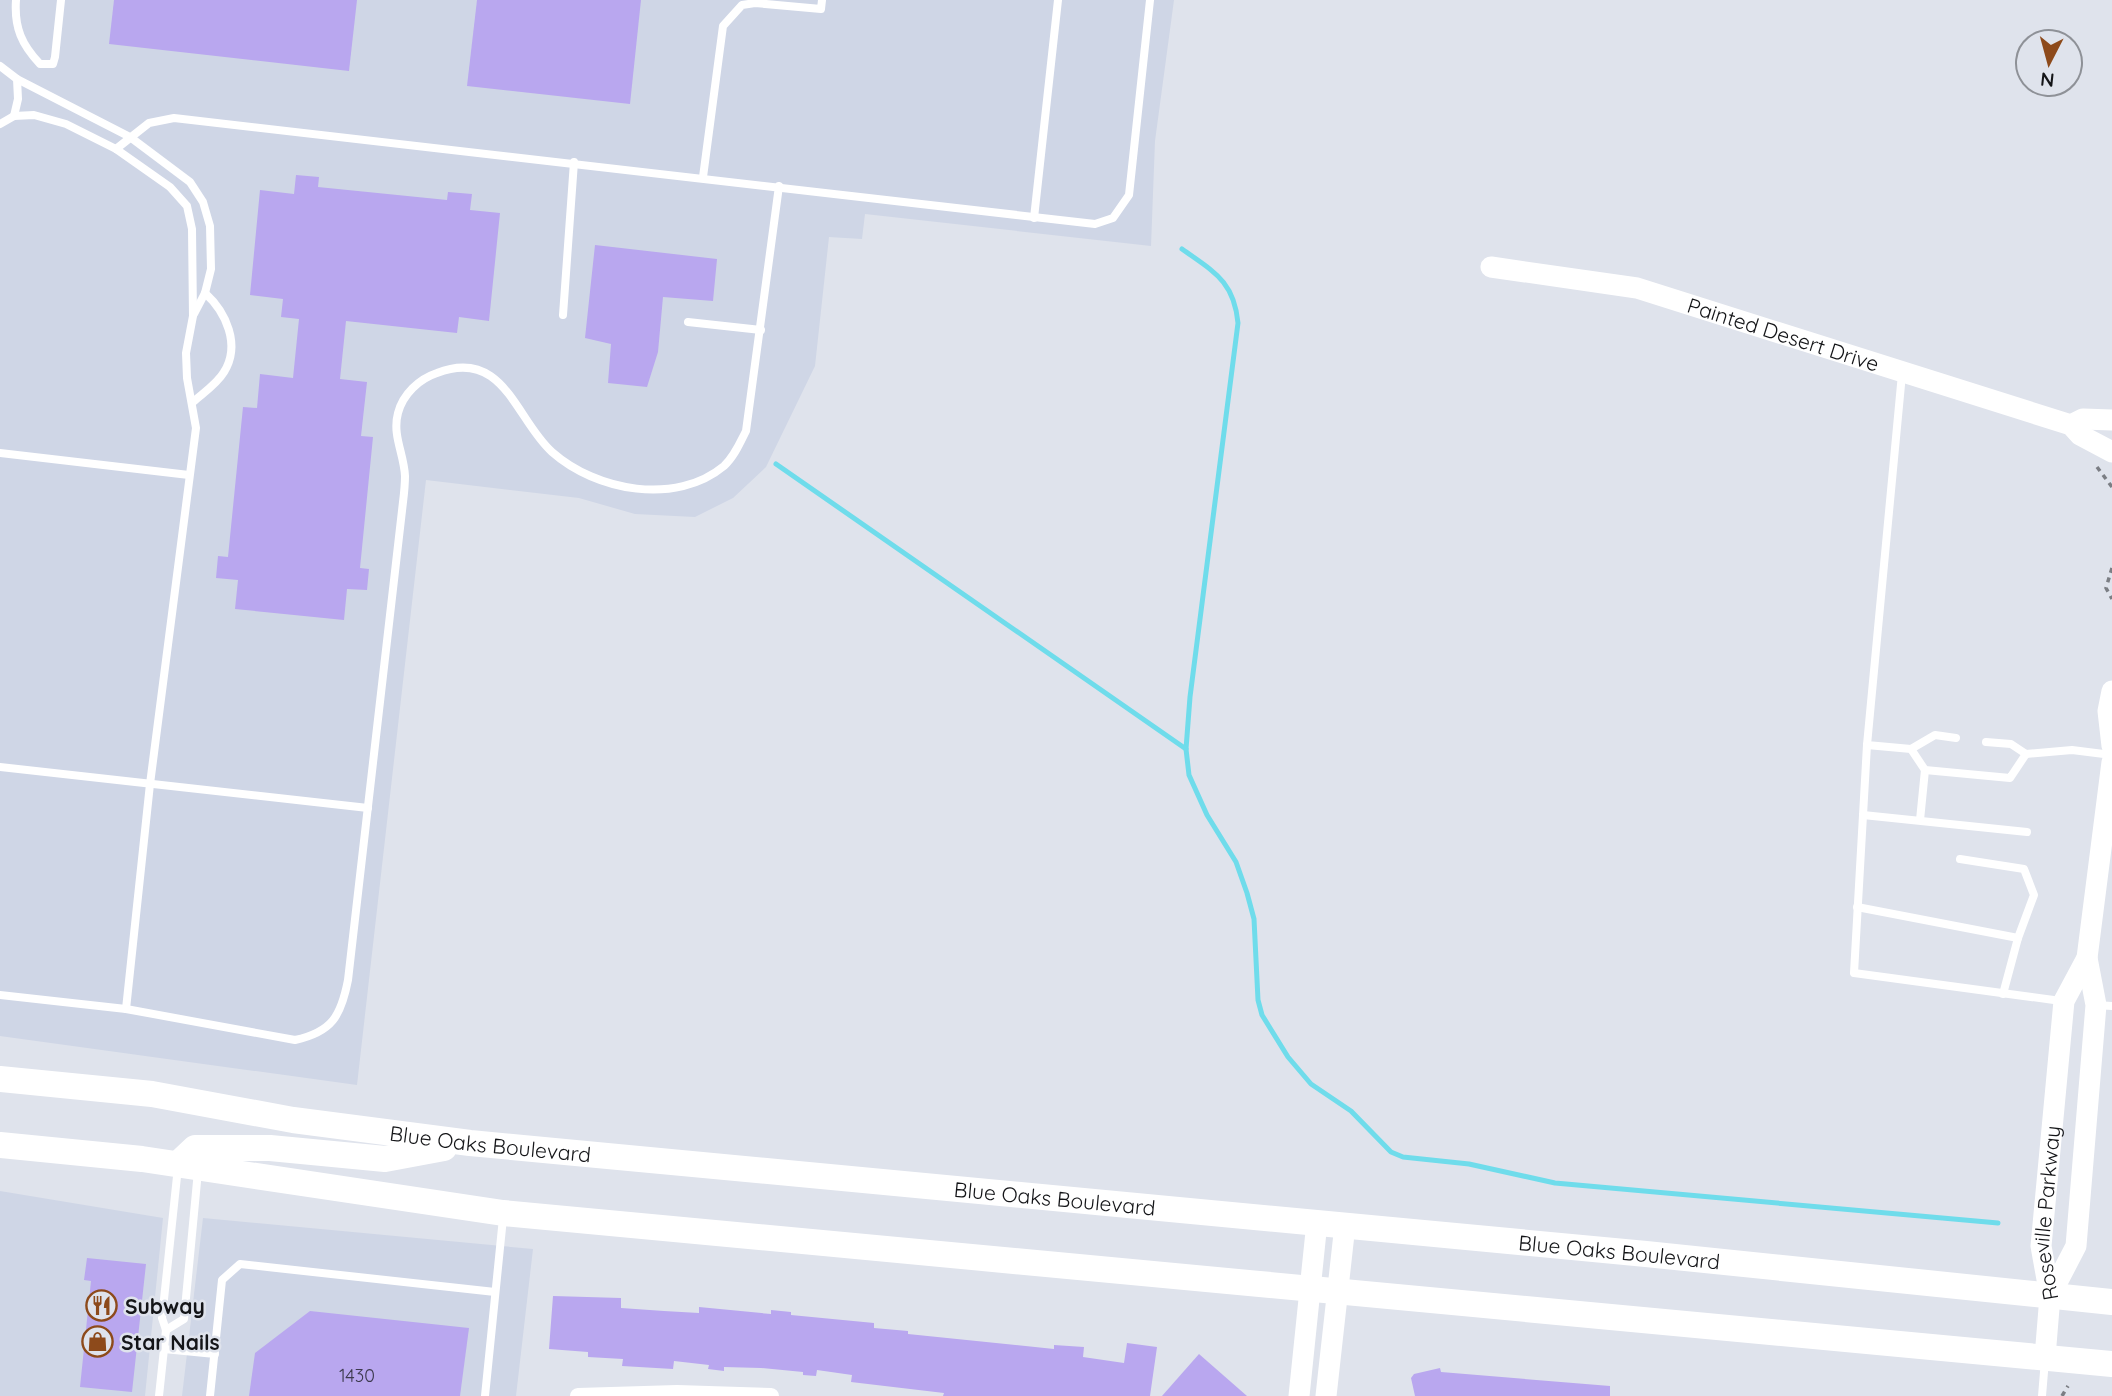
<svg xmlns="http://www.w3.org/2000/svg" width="2112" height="1396" viewBox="0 0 2112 1396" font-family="Quicksand,sans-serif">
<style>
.built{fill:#cfd6e6}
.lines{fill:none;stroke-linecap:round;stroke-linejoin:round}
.stream{stroke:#6fdceb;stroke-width:5}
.building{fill:#b9a7ef}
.path{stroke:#7b7e84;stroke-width:3.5;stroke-dasharray:5 5;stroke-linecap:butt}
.service{stroke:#fff;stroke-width:8}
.minor{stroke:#fff;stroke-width:16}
.tertiary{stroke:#fff;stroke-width:21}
.primary{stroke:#fff;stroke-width:26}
.labels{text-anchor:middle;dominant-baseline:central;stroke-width:5;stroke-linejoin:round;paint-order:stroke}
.number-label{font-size:18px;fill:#3d3a4e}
.street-label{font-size:21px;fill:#141518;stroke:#dfe3ec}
.poi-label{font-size:21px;font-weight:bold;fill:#141518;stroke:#dfe3ec;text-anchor:start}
</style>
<rect width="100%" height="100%" fill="#dfe3ec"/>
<g class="built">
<path d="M0,0H1174L1155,141L1151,246L865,214L862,239L829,237L815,366L766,467L733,498L695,517L635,514L579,498L426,480L357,1085L0,1036Z"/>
<path d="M0,1191L163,1218L145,1396H0Z"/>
<path d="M203,1218L533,1249L516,1396H182Z"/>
</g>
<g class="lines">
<g class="stream">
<path d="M1182,249C1214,272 1234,281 1238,323L1190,697L1186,749L1189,775L1207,815L1236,862L1247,893L1254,919L1258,1000L1262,1015L1288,1057L1311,1084L1351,1111L1391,1152L1403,1157L1469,1164L1555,1183L1998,1223"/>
<path d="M776,464L1186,749"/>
</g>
</g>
<g class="building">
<path d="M114,0H357L349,71L109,44Z"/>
<path d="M477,0H641L630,104L467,86Z"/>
<path d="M296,175L319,177L318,187L447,200L448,192L472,194L470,210L500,213L489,321L459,317L457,333L346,321L340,379L367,382L361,436L373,437L360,568L369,569L367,590L347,589L344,620L235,609L238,580L216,578L218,556L228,557L243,407L257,408L260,374L293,378L299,319L281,317L283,299L250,295L260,190L294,194Z"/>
<path d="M595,245L717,259L713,301L663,297L658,352L647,387L608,383L611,344L585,338Z"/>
<path d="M87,1258L146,1264L132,1392L80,1387L91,1281L84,1280Z"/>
<path d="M553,1296L621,1298V1308L664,1311L699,1313V1307L771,1314V1310L791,1312V1315L874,1323V1328L908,1331V1334L1054,1349V1345L1084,1347L1083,1357L1124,1363L1127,1343L1157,1347L1150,1396H943L944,1393L851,1382L852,1375L817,1370L816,1376L803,1375V1372L761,1368L724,1367V1371L708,1369L709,1365L674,1361L673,1369L622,1366L623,1359L588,1357V1352L549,1349Z"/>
<path d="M310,1311L469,1328L460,1396H249L255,1353Z"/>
<path d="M1199,1354L1247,1396H1162Z"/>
<path d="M1440,1368L1441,1372L1610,1386V1396H1415L1411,1378L1414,1374Z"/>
</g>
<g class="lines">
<g class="path">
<path d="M2097,467L2112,487"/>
<path d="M2112,568L2106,588L2112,599"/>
<path d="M2062,1396L2068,1386"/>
</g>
<g class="service">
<path d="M16,0C14,28 22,45 40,64H53L55,57L61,0"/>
<path d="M0,66L17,79L18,99L14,116L0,124"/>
<path d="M17,79L130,137L190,182L203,202L210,226L211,269L205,293L194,314"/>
<path d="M14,116L34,115L66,124L116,149L170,187L187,206L192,229L193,316L186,353L187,378L196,428L150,784L126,1009"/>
<path d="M116,149L149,123L174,118L1095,224L1113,218L1129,195L1150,0"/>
<path d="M703,177L723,26L742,5L755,3L821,9L822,0"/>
<path d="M1034,218L1058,0"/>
<path d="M563,315L574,162"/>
<path d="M688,322L761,330"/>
<path d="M1902,374L1867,745L1911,749L1925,770L2010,778L2026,754"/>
<path d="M193,402C203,393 217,384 224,372C241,345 226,312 205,293"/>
<path d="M0,453L189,475"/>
<path d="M1986,742L2011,744L2026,754L2072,750L2112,755"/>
<path d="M1867,745L1854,973L2061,1001"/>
<path d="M1911,749L1935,735L1956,738"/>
<path d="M0,767L368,808"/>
<path d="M1863,815L2027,832"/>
<path d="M1920,820L1925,770"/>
<path d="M1960,859L2024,869L2034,895L2018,938L2003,994"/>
<path d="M1857,907L2018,938"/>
<path d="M0,995L126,1009L295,1040C332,1032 341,1016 348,980L403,502C404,494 405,484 405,476C404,454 392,435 398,413C403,394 419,379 437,373C504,347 516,420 552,452C596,491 676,506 724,466C734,457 740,443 746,431L779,186"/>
<path d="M2096,1005L2112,1006"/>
<path d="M166,1330L184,1319L198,1171"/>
<path d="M164,1349L215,1354"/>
<path d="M159,1396L166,1330L162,1318L178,1167"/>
<path d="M210,1396L222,1280L240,1264L495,1292"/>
<path d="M485,1396L503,1218"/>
<path d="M2042,1396L2045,1360"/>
</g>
<path class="minor" d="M578,1396L677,1393L771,1396"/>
<g class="tertiary">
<path id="s1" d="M1491,267L1637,288L2071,425L2080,435L2112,452"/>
<path d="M2071,425L2083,419L2112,420"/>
<path d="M2112,691L2108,711L2112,746"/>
<path d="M2050,1296L2076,1246L2096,1005L2087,958L2112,762"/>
<path id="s2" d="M2045,1357L2050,1296L2041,1246L2064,1001L2087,958"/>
<path d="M1299,1396L1317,1222"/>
<path d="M1326,1396L1345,1225"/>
</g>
<g class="primary">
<path id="s3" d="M0,1079L152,1094L293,1120L470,1143L1646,1254L2112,1302"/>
<path d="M0,1145L142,1159L503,1213L2112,1364"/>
<path d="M178,1164L195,1148H270L385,1159L444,1148"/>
</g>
</g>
<defs>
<symbol id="restaurant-ring" viewBox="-11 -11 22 22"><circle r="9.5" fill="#dfe3ec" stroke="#8d4a1b" stroke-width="1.5"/><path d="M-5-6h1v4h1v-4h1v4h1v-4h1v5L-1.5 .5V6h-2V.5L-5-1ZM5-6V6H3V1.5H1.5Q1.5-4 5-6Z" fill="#8d4a1b"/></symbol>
<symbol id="shop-ring" viewBox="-11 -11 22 22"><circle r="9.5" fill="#dfe3ec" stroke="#8d4a1b" stroke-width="1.5"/><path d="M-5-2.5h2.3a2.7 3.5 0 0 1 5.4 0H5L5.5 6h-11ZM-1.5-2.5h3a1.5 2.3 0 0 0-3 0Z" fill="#8d4a1b"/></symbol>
</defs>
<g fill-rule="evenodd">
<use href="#restaurant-ring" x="84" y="1288" width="35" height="35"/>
<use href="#shop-ring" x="80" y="1324" width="35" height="35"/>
</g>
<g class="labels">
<g class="number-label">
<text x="357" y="1375">1430</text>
</g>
<g class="street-label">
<text stroke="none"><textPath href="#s1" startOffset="301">Painted Desert Drive</textPath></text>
<text stroke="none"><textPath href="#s3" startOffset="495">Blue Oaks Boulevard</textPath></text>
<text stroke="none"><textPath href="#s3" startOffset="1062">Blue Oaks Boulevard</textPath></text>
<text stroke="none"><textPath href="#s2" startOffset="145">Roseville Parkway</textPath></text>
<text stroke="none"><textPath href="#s3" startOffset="1629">Blue Oaks Boulevard</textPath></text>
</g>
<g class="poi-label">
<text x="125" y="1306">Subway</text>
<text x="121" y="1342">Star Nails</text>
</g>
</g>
<g transform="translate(2049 63) rotate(186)"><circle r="33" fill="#dfe3ec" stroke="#8e9197" stroke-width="2"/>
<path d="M0-5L12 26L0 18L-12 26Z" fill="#8d4a1b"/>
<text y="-10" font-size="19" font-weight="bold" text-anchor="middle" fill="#141518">N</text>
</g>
</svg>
